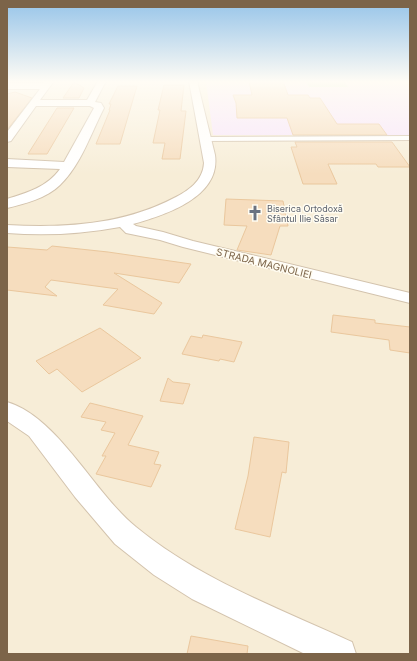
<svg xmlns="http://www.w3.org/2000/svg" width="417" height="661" viewBox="0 0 417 661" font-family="Inter,sans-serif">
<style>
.residential{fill:#f7edd7}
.education{fill:#f7e5fb}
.green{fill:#cfeec5}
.building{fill:#f6ddbe;stroke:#eac79d}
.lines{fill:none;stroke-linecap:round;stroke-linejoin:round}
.service-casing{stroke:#d3c3ad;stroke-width:2}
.minor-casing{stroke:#d3c3ad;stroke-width:2}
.service{fill:#fff;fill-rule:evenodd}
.minor{fill:#fff;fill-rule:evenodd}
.labels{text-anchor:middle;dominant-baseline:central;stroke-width:3;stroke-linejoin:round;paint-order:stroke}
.far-worship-label{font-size:9px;fill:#5b616d;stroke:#fffcf1;text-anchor:start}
.street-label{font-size:10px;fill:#7c6449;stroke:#fffcf1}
</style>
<rect width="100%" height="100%" fill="#fef9e9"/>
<rect class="residential" x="7" y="81" width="403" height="573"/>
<path class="education" d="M206,81H403L410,88V135H213Z"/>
<path class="green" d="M306,82H344L348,87H309Z"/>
<g class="building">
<path d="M249,81H283L288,95H308L310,98H320L337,124H379L387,135H293L287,118H237L236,103L233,95H252Z"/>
<path d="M74,82L84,88L79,98H63Z"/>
<path d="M164,85H184L181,111H186L180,159H162L165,143H153L160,110H158Z"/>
<path d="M118,86H137L120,144H96L110,110H109L111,104H109Z"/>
<path d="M15,92L32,98L7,130V94Z"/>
<path d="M57,108H74L47,154H28Z"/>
<path d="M295,142H392L410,167H378L376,164H328L337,184H303L291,147H297Z"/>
<path d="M226,199L283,201L288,226H280L271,255L237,250L247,226L224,225Z"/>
<path d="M52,246L108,252L191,264L179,283L114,273L162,303L154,314L103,305L118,289L51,280L45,287L57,296L7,290V247L47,250Z"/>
<path d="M333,315L375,320V323L410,327V353L390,350L389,340L331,332Z"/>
<path d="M100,328L141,358L82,392L57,369L49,374L36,361Z"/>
<path d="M203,335L242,342L234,362L220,359L219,361L182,354L191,336L202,338Z"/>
<path d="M168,378L173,382L190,384L183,404L160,401Z"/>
<path d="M90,403L143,416L128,445L159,452L154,464L161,465L151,487L96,474L106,456H102L115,433L101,430L106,422L81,417Z"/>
<path d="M254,437L289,442L286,473L282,472L270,537L235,529L248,476Z"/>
<path d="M191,636L248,646L247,654H187Z"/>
</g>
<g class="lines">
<defs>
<path id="service" d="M410,136V140L206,141L203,139L206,137Z"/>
<g id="minor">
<path d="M45,81H54L40,100H87L98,81H106L95,102L101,103L104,108C91,133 81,165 60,185C47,198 24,204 7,208V199C27,193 47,187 60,169L7,167V159L64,162L94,108L90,106H36L11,141L7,142V132L40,89H7V83H44Z"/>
<path d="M189,81H197L215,155C221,197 165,215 133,224L136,226L163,232L193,241L410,293V303L183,247L160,240L126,233L120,227C82,234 45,236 7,233V225C65,228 122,225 174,198C188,191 203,181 204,163Z"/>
<path d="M7,402C58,417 94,493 136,527C199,579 278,608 352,642L356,654H305L192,599L154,575L115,544L75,497L29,436L7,421Z"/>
</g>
</defs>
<use href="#service" class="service-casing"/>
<use href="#minor" class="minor-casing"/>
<use href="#service" class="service"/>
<use href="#minor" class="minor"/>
</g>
<linearGradient id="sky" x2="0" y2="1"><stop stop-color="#96c4e9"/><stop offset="0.47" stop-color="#fffcf5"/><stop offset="1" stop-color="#fffcf5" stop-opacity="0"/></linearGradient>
<rect width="417" height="174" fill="url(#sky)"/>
<defs>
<symbol id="church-bare" viewBox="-9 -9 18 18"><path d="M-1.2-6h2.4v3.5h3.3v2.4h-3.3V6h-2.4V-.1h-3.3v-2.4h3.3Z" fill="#6b7280" stroke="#fffcf1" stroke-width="2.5" paint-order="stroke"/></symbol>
</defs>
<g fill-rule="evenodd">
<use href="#church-bare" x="244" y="202" width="22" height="22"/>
</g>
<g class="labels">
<g class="far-worship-label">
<text x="267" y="208">Biserica Ortodoxă<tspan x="267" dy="10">Sfântul Ilie Săsar</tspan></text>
</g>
<g class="street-label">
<text transform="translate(264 263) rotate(14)">STRADA MAGNOLIEI</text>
</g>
</g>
<rect width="417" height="661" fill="none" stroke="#7c6449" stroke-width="16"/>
</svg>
